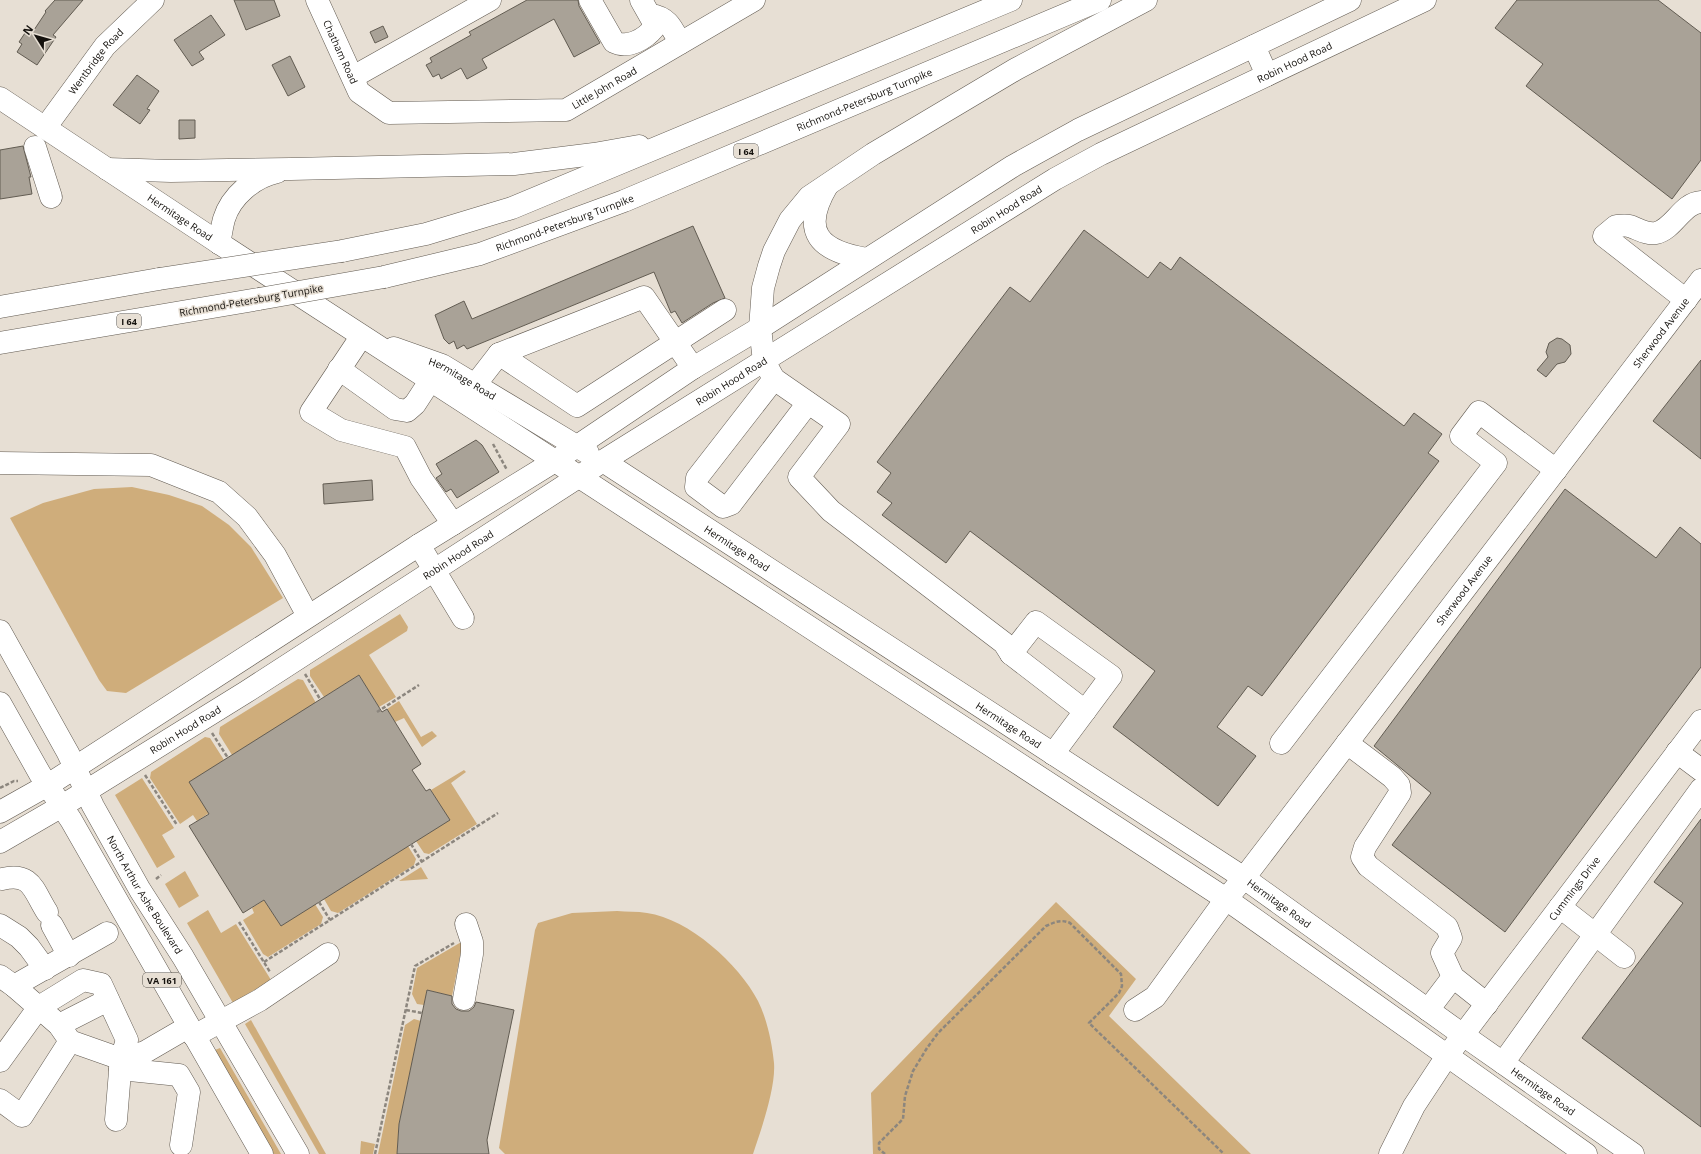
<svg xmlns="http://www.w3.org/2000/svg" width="1701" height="1154" viewBox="0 0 1701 1154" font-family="'Open Sans',sans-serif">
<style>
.green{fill:#cfad7b}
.building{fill:#a9a297;stroke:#625c52}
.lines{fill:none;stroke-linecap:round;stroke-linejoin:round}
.minor-casing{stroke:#625b52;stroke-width:23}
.major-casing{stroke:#625b52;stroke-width:23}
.highway-casing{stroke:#625b52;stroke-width:23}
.path{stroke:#8c867e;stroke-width:2.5;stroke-dasharray:4 2;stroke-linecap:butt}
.minor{stroke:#fff;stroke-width:22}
.major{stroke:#fff;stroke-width:22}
.highway{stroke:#fff;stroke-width:22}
.highway-bridge-casing{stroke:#625b52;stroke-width:23;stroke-linecap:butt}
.highway-bridge{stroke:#fff;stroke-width:22}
.labels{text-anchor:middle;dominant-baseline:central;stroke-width:3;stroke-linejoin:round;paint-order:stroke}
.shield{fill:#e7dfd4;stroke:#534f49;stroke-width:1}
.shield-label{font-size:9px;font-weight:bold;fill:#14110d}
.street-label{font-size:10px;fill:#14110d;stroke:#e7dfd4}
</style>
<rect width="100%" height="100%" fill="#e7dfd4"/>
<g class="green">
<path d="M132,487L169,495L202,506L229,525L251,547L283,598L126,693L107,691L99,680L10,518L43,503L94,489Z"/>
<path d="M400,614L408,627L407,631L369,655L396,697L379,707L359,675L324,697L310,676V670Z"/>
<path d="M298,679L303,680L316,703L232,755L219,734L220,727Z"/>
<path d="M399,701L421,737L432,731L437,736L422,747L404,718L395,722L387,709Z"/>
<path d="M205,737L210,738L224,760L209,813L197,821L193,815L180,824L150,778L151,772Z"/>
<path d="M464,770L466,772L451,783L477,824L429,854L424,853L416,841L449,820L431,790Z"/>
<path d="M142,778L174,828L162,835L175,857L157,868L115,795Z"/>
<path d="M408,846L416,859L414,865L338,913L331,911L324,899Z"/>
<path d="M421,867L428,879L399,881Z"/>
<path d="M185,871L199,896L179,908L165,884Z"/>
<path d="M264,900L281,926L315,904L323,917L321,924L268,957L263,954L243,920L254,913L252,908Z"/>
<path d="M1056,902L1136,979L1109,1016L1251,1154H873L871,1093Z"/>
<path d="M208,910L221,933L236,924L271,980L233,1003L187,923Z"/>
<path d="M617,911C627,912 637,911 647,913C689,919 739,964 758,1001C767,1019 772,1043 774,1063C776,1087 761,1130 753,1154H505L499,1148L535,930L538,923L572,913Z"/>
<path d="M463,941L452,996L427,990L424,1005L417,1004L412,994L417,968Z"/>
<path d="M414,1019L421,1021L399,1124L397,1154H378L405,1025Z"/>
<path d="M251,1020L326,1154H319L245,1024Z"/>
<path d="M220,1048L281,1154H274L270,1149L215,1050Z"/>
<path d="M361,1141L375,1144L373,1154H360Z"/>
</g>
<g class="building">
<path d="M55,0H83L53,35L56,37L37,65L17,52L22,44L19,42L25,33L30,36L46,12L45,11Z"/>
<path d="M234,0H274L280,16L246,30Z"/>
<path d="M527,0H578L579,6L600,43L574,57L554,19L482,59L487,68L467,79L461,68L441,79L439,74L433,77L426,65L432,62L430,58L471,35L469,32Z"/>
<path d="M1517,0H1658L1701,33V160L1672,199L1526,86L1543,64L1495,28Z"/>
<path d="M211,15L225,35L199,52L204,59L192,66L174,40Z"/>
<path d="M383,26L388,37L375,43L370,32Z"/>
<path d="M290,56L305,87L288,96L272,65Z"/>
<path d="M137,75L159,91L147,109L150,110L140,124L113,105Z"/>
<path d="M179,120H195V138L179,139Z"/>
<path d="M23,146L31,177H29L32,194L0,199V150Z"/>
<path d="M693,226L725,298L713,303L682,323L675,311L671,313L654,272L467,349L464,345L457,349L454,341L449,344L444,339L435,315L464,301L472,319Z"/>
<path d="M1084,230L1148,278L1160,262L1171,270L1180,257L1404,426L1414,413L1442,434L1428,453L1439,461L1262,696L1248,686L1217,727L1256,756L1218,806L1113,727L1155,671L970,531L946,563L882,515L892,503L877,492L891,473L877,462L1010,287L1030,302Z"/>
<path d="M1557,338L1562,339L1570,345L1571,354L1565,362L1557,364L1546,377L1537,370L1548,357L1546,352L1549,343Z"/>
<path d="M1701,360V459L1653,421Z"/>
<path d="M476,440L482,445L499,472L457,498L451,489L446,492L436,478L442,474L436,464Z"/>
<path d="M372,480L373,500L324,504L323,484Z"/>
<path d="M1565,489L1656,558L1680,527L1701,544V667L1505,932L1392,845L1431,793L1374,746Z"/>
<path d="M359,675L382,712L387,709L395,722L421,764L412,770L426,791L430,789L450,820L281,926L264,900L243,913L189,826L209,814L189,782Z"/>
<path d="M1701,819V1127L1582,1038L1683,903L1654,882Z"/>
<path d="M427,990L452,996V1004L456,1009L461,1011H469L474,1007L476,1002L514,1010L487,1140L489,1154H397L399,1124Z"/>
</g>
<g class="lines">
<defs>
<g id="minor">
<path id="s1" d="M317,0L359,92L389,113L566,110L754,0"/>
<path d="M590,0L614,42C628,49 645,39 654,28V23L641,0"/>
<path d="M650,15C668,17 672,28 680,43"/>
<path d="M1254,46L1267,75"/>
<path d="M353,77L490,0"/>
<path id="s2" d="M0,98L219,243"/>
<path id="s3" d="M45,128L105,46L153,0"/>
<path d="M35,147L51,197"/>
<path d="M1686,300L1604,236L1616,226C1620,226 1625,225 1629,226C1637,228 1646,235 1656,233C1674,229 1682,203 1701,202"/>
<path d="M361,337L311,412L341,430L405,447L421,478L453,524"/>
<path d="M764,361L774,379L839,424L799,477L831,511L1004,643L1011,654L1085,711L1053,754"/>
<path d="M693,368L644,297L499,354L577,406L725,310"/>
<path d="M339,369L395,409L407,411L415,404L430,381"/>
<path d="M774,379L697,478L696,487L723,507L731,504L808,403"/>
<path d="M475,385L499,354"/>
<path d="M555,461L1226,899L1586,1154"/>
<path id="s4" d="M603,461L1244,878L1463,1035L1633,1154"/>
<path d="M0,463L151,465L219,492L247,517L275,555L308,616"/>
<path d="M419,545L463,618"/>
<path d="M1011,654L1036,622L1111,676L1085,711"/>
<path d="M1281,743L1496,463L1461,436L1479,412L1556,470"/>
<path d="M1347,743L1392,777L1399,785L1400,793L1365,847L1362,857L1368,866L1447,927L1451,938L1442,953L1453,977L1487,1004"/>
<path d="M1677,752L1701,770"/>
<path d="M0,812L48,785"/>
<path d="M0,842L62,806"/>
<path d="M2,879C32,872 33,890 47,912"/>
<path d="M1560,907L1624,957"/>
<path d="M0,925L19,937L29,947L45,969"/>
<path d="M52,925L69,956"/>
<path d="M0,976L14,986L107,933"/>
<path d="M464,999L472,954V942L466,924"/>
<path id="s5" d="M1135,1010L1155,997L1226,899L1244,878L1701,280"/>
<path d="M1428,1010L1453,977"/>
<path d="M59,1025L108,1000"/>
<path d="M194,1036L260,1000L328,954"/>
<path d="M0,1061L39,1007L83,980L101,984L127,1040L121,1059L70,1041L59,1025L14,986"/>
<path d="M1503,1063L1568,972L1701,789"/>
<path d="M120,1069L179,1075L189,1092L181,1145"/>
<path d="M0,1100L22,1116L70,1041"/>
<path d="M116,1120L121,1059L145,1052L188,1027"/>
<path id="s6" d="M1390,1154L1414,1106L1447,1056L1701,721"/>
</g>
<g id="major">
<path d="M219,243L555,461"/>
<path id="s7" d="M394,348L442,365L588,453"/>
<path id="s8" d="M0,631L68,753L93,806L140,890L183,957L298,1154"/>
<path d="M0,703L40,774L71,820L262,1154"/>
<path d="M48,785L419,545L555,461L693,368L760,328L1013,166L1078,130L1350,0"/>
<path id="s9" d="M62,806L246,692L603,461L1055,179L1101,154L1425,0"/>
</g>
<g id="highway">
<path d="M107,169L171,171L291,169L514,164L594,154L639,146"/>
<path d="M827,186C800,232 819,251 867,259"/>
<path d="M219,243C221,235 222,226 224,219C231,196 254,177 277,172"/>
<path d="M342,251L426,234L512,208L1011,0"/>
<path id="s10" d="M384,277L480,254L624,201L1100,0"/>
<path d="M0,307L159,279"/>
<path d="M0,343L259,299"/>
<path d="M764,361L760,328L763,288L769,266L774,251L790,220L809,197L873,154L1016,69L1146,0"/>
</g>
</defs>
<use href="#minor" class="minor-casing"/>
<use href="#major" class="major-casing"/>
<use href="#highway" class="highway-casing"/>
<g class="path">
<path d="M493,444L507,470"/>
<path d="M305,674L320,699"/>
<path d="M377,712L419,685"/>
<path d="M212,733L228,758"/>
<path d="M145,775L177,825"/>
<path d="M0,788L14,781H18"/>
<path d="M411,844L422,862"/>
<path d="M156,879L161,875"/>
<path d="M319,902L330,920"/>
<path d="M239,922L270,972"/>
<path d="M264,962L498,813"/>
<path d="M406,1010L422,1013"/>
<path d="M375,1154L415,966L454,943"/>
<path d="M885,1154L879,1149V1143L903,1119L905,1096L913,1071L927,1048L938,1033L1046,926C1055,922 1061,919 1070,923L1121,974L1122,986L1119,993L1089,1023L1224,1154"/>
</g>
<use href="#minor" class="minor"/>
<use href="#major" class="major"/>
<use href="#highway" class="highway"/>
<defs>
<g id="highway-bridge">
<path d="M159,279L342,251"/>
<path d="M259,299L384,277"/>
</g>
</defs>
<use href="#highway-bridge" class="highway-bridge-casing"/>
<use href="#highway-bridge" class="highway-bridge"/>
</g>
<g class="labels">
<g class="shield">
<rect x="734" y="144" width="24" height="14" rx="3"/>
<rect x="117" y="314" width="24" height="14" rx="3"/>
<rect x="143" y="973" width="38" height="14" rx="3"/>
</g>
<g class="shield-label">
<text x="746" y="151">I 64</text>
<text x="129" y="321">I 64</text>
<text x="162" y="980">VA 161</text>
</g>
<g class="street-label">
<text stroke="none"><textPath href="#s1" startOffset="57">Chatham Road</textPath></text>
<text stroke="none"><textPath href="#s3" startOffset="84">Wentbridge Road</textPath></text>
<text stroke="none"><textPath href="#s9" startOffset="1441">Robin Hood Road</textPath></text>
<text stroke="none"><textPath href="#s1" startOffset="359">Little John Road</textPath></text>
<text stroke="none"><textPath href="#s10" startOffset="513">Richmond-Petersburg Turnpike</textPath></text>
<text stroke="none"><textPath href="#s9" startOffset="1117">Robin Hood Road</textPath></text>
<text stroke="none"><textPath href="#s2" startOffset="216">Hermitage Road</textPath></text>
<text stroke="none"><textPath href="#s10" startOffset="189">Richmond-Petersburg Turnpike</textPath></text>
<text transform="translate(251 300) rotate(-10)">Richmond-Petersburg Turnpike</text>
<text stroke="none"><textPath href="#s5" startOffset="859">Sherwood Avenue</textPath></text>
<text stroke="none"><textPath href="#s7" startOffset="75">Hermitage Road</textPath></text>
<text stroke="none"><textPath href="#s9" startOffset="793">Robin Hood Road</textPath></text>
<text stroke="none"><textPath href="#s4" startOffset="160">Hermitage Road</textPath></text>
<text stroke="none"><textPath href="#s9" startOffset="469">Robin Hood Road</textPath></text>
<text stroke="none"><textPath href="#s5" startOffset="535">Sherwood Avenue</textPath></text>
<text stroke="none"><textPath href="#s4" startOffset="484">Hermitage Road</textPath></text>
<text stroke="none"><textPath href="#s9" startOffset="145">Robin Hood Road</textPath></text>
<text stroke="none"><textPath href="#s6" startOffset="324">Cummings Drive</textPath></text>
<text stroke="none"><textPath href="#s8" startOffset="301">North Arthur Ashe Boulevard</textPath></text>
<text stroke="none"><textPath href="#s4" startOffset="808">Hermitage Road</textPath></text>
<text stroke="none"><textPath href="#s4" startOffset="1132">Hermitage Road</textPath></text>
</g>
</g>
<g transform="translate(36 36) rotate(307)" stroke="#e7dfd4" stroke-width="3" paint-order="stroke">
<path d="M0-3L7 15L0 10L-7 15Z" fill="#14110d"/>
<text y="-6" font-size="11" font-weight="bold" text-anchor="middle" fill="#14110d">N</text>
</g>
</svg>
